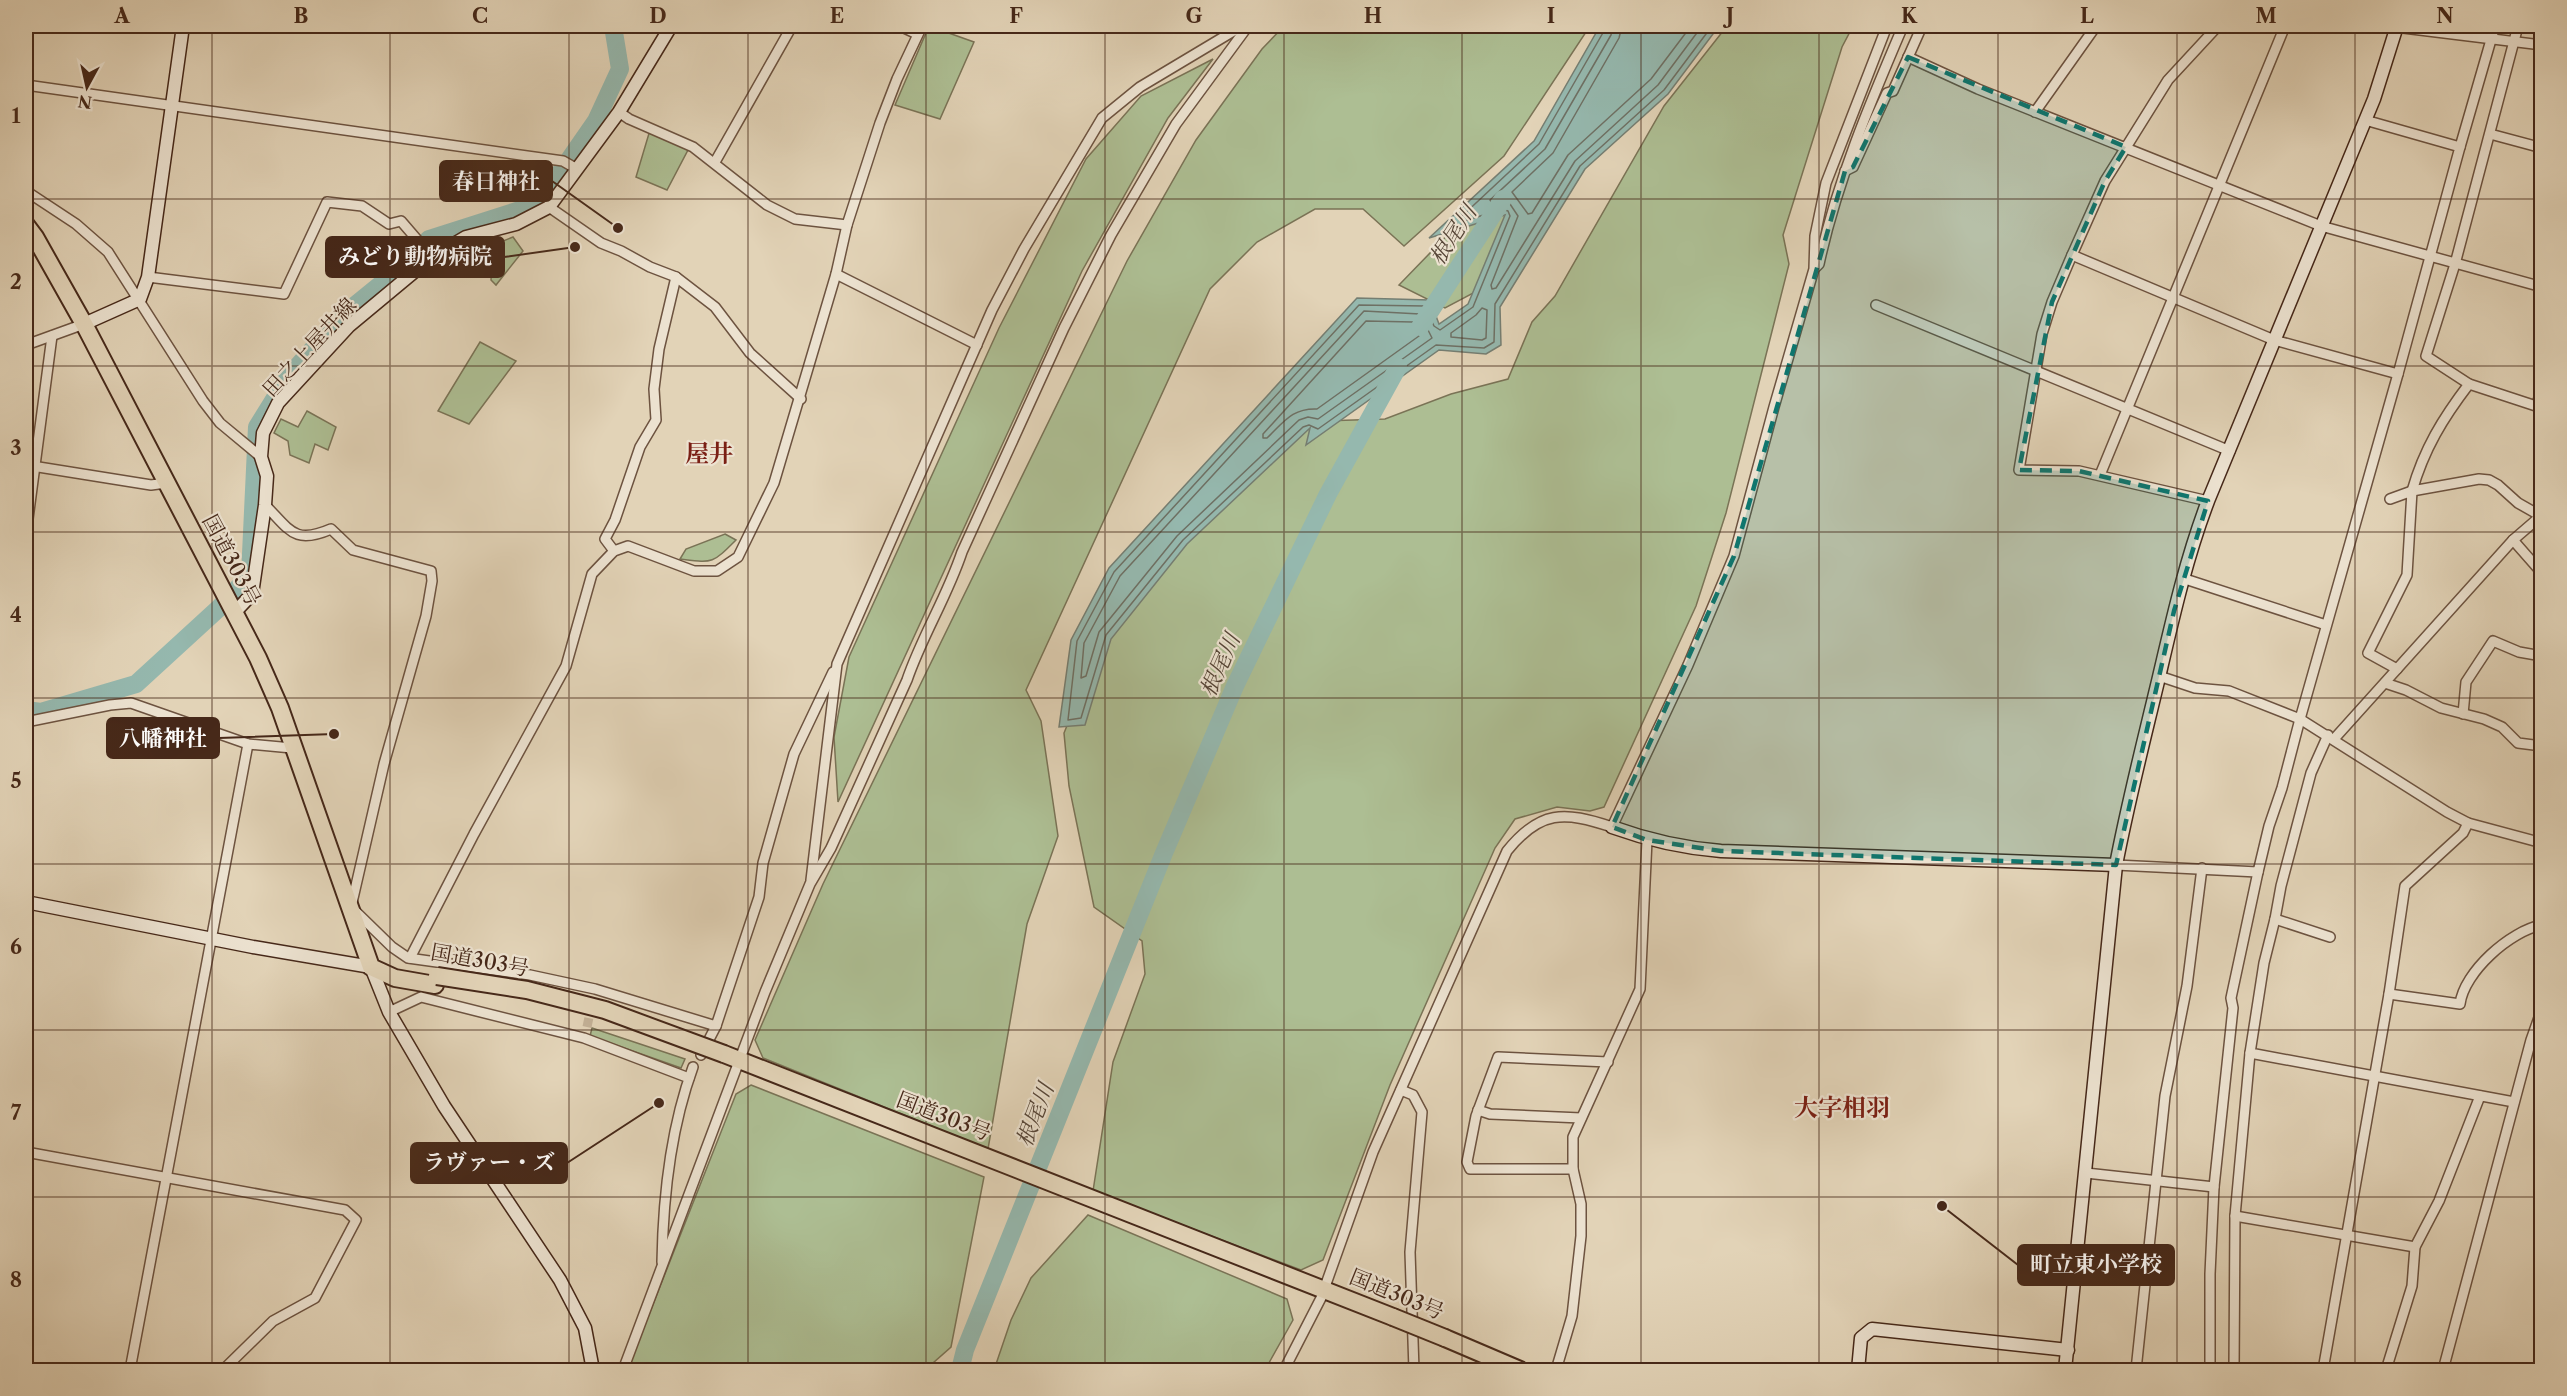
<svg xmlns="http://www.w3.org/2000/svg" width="2567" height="1396" viewBox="0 0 2567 1396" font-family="'Libre Caslon Text','Noto Serif JP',serif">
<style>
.green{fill:#adbe93;stroke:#7a7356;stroke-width:1.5}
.water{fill:#95b8ae;stroke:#757e72;stroke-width:1.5}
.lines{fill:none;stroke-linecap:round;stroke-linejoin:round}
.shore{stroke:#6e7064;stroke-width:1.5}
.river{stroke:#95b8ae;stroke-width:18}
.street-tunnel{stroke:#c3b197;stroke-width:9;stroke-dasharray:9 4.5;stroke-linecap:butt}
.street-casing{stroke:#6d5340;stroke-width:12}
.secondary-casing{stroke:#462819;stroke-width:15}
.highway-casing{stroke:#462819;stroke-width:20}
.street{stroke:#ece2d0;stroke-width:9}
.secondary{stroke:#ece2d0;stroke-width:12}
.highway{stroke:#e2d3b7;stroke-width:16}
.highway-bridge-casing{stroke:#462819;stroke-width:20;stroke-linecap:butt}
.highway-bridge{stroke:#e2d3b7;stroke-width:16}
.marked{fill:#0f766e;fill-opacity:0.2;stroke:#0f766e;stroke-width:4.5;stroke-dasharray:12 8;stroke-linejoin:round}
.grid{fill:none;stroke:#462819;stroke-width:1.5;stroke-opacity:0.55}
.labels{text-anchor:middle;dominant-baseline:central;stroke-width:4.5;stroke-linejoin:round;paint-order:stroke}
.street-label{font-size:21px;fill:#462819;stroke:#ece2d0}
.water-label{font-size:22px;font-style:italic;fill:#564537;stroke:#ece2d0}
.quarter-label{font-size:24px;font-weight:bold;fill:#7a1f14;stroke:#ece2d0}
.leader{fill:none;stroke:#462819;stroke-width:2}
.callout-dot{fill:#462819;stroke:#ece2d0;stroke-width:2}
.callout{fill:#462819;stroke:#462819;stroke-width:2}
.callout-label{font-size:22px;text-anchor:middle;font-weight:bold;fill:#fff}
.neatline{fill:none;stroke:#462819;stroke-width:2}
.grid-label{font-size:20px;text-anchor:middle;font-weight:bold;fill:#462819}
</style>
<rect width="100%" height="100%" fill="#e2d3b7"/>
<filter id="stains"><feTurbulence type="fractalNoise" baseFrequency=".00333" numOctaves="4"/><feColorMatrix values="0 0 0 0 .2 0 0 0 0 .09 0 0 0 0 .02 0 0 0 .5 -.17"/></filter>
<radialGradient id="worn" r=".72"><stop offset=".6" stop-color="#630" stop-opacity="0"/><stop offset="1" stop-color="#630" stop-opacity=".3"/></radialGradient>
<g class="green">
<path d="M929,26L974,42L940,119L895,105Z"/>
<path d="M1284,26H1590L1504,156L1404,246L1363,209H1315L1257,242L1210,289L1026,690L1041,721L1058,836L1027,924L988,1149L763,1058L755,1040L823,884L1127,261L1196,140L1262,49Z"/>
<path d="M1727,26H1853L1842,47L1783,235L1789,264L1726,513L1696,606L1604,807L1590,811L1557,807L1515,819L1495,848L1390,1085L1323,1260L1301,1270L1093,1191L1113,1062L1145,974L1142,941L1094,907L1069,786L1064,733L1112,615L1291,422L1385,419L1451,394L1508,379L1532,322L1555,296L1664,106Z"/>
<path d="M1213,59L1168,118L1082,271L838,802L834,737L849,657L999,328L1086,159L1141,96Z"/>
<path d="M650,130L689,148L667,190L636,177Z"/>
<path d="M1583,138L1515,271L1445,308L1399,285L1492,189Z"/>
<path d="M513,237L523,251L496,285L491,280L492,264L488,247Z"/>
<path d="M480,342L516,361L469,424L438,411Z"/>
<path d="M307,411L336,427L328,450L315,444L309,463L290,455L288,441L274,433L281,419L298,427Z"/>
<path d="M725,534L736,540C712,564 713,563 680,559L686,549Z"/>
<path d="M592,1028L685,1059L681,1068L590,1036Z"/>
<path d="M751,1085L984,1177L951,1347L925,1370H627L736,1094Z"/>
<path d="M1088,1215L1287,1299L1293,1320L1265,1370H994L1011,1320L1031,1278Z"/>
</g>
<path class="water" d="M1600,26H1719L1668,94L1585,169L1500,307L1501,345L1486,354L1439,350L1306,445L1310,428L1187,544L1111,639L1085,725L1059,727L1071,640L1109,568L1357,298L1430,300L1439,324L1468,304L1505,215L1429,238L1534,141Z"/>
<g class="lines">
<g class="shore">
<path d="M1605,26L1604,31L1539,144L1461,217L1465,221L1502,209L1508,211L1510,216L1473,307L1440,330L1434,326L1425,306L1359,305L1114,572L1077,641L1068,720L1081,718L1106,635L1183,540L1303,427L1309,425L1318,429L1436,345L1484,348L1494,342L1495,304L1580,166L1664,90L1712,26"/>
<path d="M1613,26L1611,35L1545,149L1490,200L1493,204L1503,202L1510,204L1518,216L1491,285L1492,289L1496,288L1575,161L1658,85L1702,26"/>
<path d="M1622,26L1619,38L1553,153L1512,192L1528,214L1532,213L1568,155L1651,79L1691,26"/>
<path d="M1482,308L1487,310L1486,338L1482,340L1451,337V333L1476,315Z"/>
<path d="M1364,311L1420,314L1432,338L1318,419L1308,417L1299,420L1177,536L1099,632L1086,676L1081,678L1084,643L1120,576Z"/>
<path d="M1366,321L1413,322L1419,336L1317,409C1292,408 1284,422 1267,438H1263V434Z"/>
</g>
<g class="river">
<path d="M1420,327L1503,199"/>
<path d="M26,710L41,712L136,684L219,608L250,575L257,427L288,377L343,315L391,276L429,239L526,208L553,183L596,121L620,69L613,26"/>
<path d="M960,1370L965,1350L1164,853L1235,686L1328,494L1398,367"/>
</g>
<path class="street-tunnel" d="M587,1027L593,998"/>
<defs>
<g id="street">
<path d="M900,26L917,34"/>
<path d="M2387,26L2542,45"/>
<path d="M2518,26L2455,264L2426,356L2469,384L2536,406L2542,390"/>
<path d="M1908,57L1978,89L2321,226L2542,287"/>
<path d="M26,85L563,161L577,169"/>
<path d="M619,112L629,119L693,147L767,205L795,219L847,225"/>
<path d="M2035,112L2096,26"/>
<path d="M2490,134L2542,148"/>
<path d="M2460,147L2495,26"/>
<path d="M715,162L792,26"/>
<path d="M1845,171L1853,167L1887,93L1893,91L1922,26"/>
<path d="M26,191L76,224L108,252L203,401L220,423L261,457"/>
<path d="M549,207L601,243L621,251L650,267L676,277L715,307L750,353L801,399"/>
<path d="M2072,255L2274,340L2398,374L2460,147L2365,120"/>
<path d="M1816,267L1819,264C1837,181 1870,103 1903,26"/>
<path d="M836,274L977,345"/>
<path d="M148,277L284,294L327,202L362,206L389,224L401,221L432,257"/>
<path d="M1876,305L2230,451"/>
<path d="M26,345L84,324"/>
<path d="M2469,384C2443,418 2424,449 2412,491L2479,479L2489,480L2498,485L2518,503L2541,516"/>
<path d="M26,465L151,485L166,483"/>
<path d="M2100,475L2285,26"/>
<path d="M2390,499L2412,491L2407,575L2368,653L2397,669"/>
<path d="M2208,501L2079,471L2019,470L2042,334L2052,302L2072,255L2105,181L2168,80L2218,26"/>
<path d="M265,505C290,530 294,545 331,529L353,550L431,571L432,581L426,616L384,764L351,907L392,947L408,958L530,975L595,989L716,1026"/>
<path d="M26,534L52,336"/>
<path d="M2513,540L2542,573"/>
<path d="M614,551L605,539L615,520L640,447L656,420L654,389L659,349L676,277"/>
<path d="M2182,578L2326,625"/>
<path d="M2159,676L2195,688L2229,691L2300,719L2447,812L2468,823L2542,843"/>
<path d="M2385,683L2406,690L2441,708L2484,719L2502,727L2518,743L2542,746"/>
<path d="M2463,714L2466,682L2493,641L2519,652L2542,656"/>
<path d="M26,722L110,705L131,703L248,744L292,748"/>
<path d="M2328,735L2311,773L2281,886L2275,919L2330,937"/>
<path d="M2334,739L2513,540L2542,515"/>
<path d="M2116,865L2258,872L2269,826L2282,788L2300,719L2398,374"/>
<path d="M811,880L837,664L992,310L1024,249L1102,118L1140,87L1242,26"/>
<path d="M2275,919L2264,963L2250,1053L2514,1102"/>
<path d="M410,958L474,834L566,666L592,574L614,551L628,546L694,571H717L738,557L774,483L836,274L847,225L880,123L897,79L922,26"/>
<path d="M2389,994L2460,1004C2464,972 2510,931 2542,925"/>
<path d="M389,1012L421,997L584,1038L689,1078"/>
<path d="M701,1055L716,1026L759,897L763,863L794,754L833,672"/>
<path d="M1401,1090L1413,1095L1422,1112L1410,1252L1414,1370"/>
<path d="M1478,1110L1490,1114L1581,1118"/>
<path d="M26,1152L345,1210L356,1220L315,1298L273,1321L223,1370"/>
<path d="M1573,1169H1470L1467,1162L1476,1116L1498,1057L1608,1062"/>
<path d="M2086,1173L2214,1187L2233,1008L2231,998L2258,872"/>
<path d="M2235,1216L2415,1247"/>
<path d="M662,1262C663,1199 671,1127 693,1067"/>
<path d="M130,1370L248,744"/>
<path d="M623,1370L765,992L810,884L831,848L907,680C922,636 947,597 962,552L1064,328L1111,235L1176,124L1248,26"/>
<path d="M1284,1370L1321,1298L1373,1152L1507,851C1540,810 1564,811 1612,827L1688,665L1734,556L1774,407L1814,269L1815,236L1826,183L1887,26"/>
<path d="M1556,1370L1572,1316L1581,1236V1204L1573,1169V1137L1640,989L1647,840"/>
<path d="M2136,1370L2165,1096L2187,986L2202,868"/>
<path d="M2210,1370V1274L2214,1187"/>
<path d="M2234,1370L2235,1216L2250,1053"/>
<path d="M2323,1370L2389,994L2405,886L2463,833L2468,823"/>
<path d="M2386,1370L2412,1286L2415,1247L2439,1201L2480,1096"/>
<path d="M2443,1370L2531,1040L2542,1009"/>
</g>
<g id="secondary">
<path d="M84,324L140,299L148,277L183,26"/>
<path d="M235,612L252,594L265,505L267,476L261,457L263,433L278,403L349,326L432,257L466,237L516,224L549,207L619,112L671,26"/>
<path d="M1612,827C1648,840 1683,848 1721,851L2116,865"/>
<path d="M26,902L253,947L371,967L389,1012L444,1106L560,1280L585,1328L593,1370"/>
<path d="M1858,1370L1861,1338L1872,1329L2068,1350"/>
<path d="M2065,1370L2116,865C2128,802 2144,740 2159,677C2173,617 2186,559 2208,501L2374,99L2397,26"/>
</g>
<g id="highway">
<path d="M26,225L35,237L84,324L258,658L280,708L371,967L395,978L435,985"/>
<path d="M724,1054L1393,1317"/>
<path d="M1445,1338L1520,1370"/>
</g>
</defs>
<use href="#street" class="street-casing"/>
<use href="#secondary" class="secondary-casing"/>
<use href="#highway" class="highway-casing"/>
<use href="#street" class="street"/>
<use href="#secondary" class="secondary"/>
<use href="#highway" class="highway"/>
<defs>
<g id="highway-bridge">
<path d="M437,976L527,990L605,1010L724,1054"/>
<path d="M1393,1317L1445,1338"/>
</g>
</defs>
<use href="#highway-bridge" class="highway-bridge-casing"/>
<use href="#highway-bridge" class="highway-bridge"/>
</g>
<path class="marked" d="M1908,57L2126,147L2105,181L2052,302L2019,470L2079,471L2208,501L2174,611L2116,865L1721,851L1647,840L1612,827L1734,556L1845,171L1853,167Z"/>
<path class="grid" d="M212,26V1370M390,26V1370M569,26V1370M748,26V1370M926,26V1370M1105,26V1370M1284,26V1370M1462,26V1370M1641,26V1370M1819,26V1370M1998,26V1370M2177,26V1370M2355,26V1370M26,199H2542M26,366H2542M26,532H2542M26,698H2542M26,864H2542M26,1030H2542M26,1197H2542"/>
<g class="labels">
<g class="street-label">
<text transform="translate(309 347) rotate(-47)">田之上屋井線</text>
<text transform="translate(232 560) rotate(62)">国道303号</text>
<text transform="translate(480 960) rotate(10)">国道303号</text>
<text transform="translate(944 1116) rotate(21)">国道303号</text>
<text transform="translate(1397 1294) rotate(22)">国道303号</text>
</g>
<g class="water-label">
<text transform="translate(1453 235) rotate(-57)">根尾川</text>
<text transform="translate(1220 665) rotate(-66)">根尾川</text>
<text transform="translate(1035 1115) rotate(-69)">根尾川</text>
</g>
<g class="quarter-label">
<text x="709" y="453">屋井</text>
<text x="1842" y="1107">大字相羽</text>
</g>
</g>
<path class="leader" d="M618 228L552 181M575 247L504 257M334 734L219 738M659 1103L567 1163M1942 1206L2018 1265"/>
<g class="callout-dot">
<circle cx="618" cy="228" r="6"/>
<circle cx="575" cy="247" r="6"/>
<circle cx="334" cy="734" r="6"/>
<circle cx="659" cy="1103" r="6"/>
<circle cx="1942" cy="1206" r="6"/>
</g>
<g class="callout">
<rect x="440" y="161" width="112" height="40" rx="6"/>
<rect x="326" y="237" width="178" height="40" rx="6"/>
<rect x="107" y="718" width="112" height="40" rx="6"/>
<rect x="411" y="1143" width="156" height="40" rx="6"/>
<rect x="2018" y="1245" width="156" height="40" rx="6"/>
</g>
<g class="callout-label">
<text x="496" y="189">春日神社</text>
<text x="415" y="264">みどり動物病院</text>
<text x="163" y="746">八幡神社</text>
<text x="489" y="1170">ラヴァー・ズ</text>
<text x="2096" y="1272">町立東小学校</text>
</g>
<rect width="2567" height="1396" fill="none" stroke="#e2d3b7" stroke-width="66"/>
<g transform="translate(87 87) rotate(188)" stroke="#ece2d0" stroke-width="4.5" paint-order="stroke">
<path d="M0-4.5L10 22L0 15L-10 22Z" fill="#462819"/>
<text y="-9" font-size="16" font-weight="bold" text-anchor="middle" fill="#462819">N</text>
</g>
<rect x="33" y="33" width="2501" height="1330" class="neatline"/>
<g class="grid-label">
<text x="122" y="23">A</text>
<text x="301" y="23">B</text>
<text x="480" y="23">C</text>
<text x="658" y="23">D</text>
<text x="837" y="23">E</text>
<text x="1016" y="23">F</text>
<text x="1194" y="23">G</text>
<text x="1373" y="23">H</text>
<text x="1551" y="23">I</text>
<text x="1730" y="23">J</text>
<text x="1909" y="23">K</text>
<text x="2087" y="23">L</text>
<text x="2266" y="23">M</text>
<text x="2445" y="23">N</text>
<text x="16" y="123">1</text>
<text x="16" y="289">2</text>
<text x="16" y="455">3</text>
<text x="16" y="622">4</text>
<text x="16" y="788">5</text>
<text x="16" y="954">6</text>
<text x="16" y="1120">7</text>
<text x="16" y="1287">8</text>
</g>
<rect width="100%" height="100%" filter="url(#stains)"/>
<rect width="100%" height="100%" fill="url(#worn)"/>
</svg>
